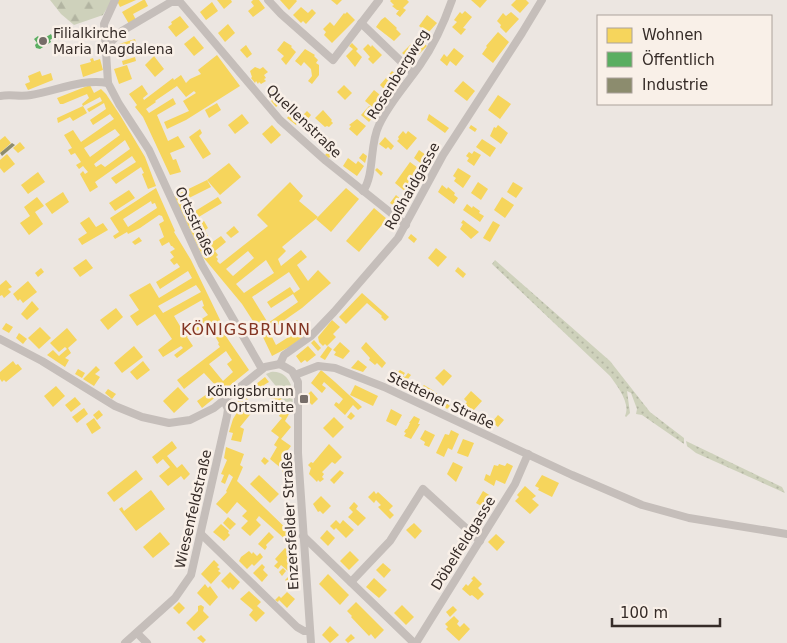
<svg xmlns="http://www.w3.org/2000/svg" width="787" height="643" viewBox="0 0 787 643" font-family="'DejaVu Sans',sans-serif">
<style>
.grass{fill:url(#grass-dots)}
.forest{fill:url(#forest-firs)}
.park{fill:#ced1bb}
.homes{fill:#f6d55c;fill-rule:evenodd}
.public{fill:#5aae61}
.industry{fill:#8c8c6e}
.lines{fill:none;stroke-linecap:round;stroke-linejoin:round}
.minor{stroke:#c5beba;stroke-width:8}
.poi-dot{fill:#766d69;stroke:#f9f0e8;stroke-width:2}
.labels{text-anchor:middle;dominant-baseline:central;stroke-width:5;stroke-linejoin:round;paint-order:stroke}
.poi-label{font-size:14px;fill:#362c28;stroke:#f9f0e8;text-anchor:start}
.street-label{font-size:14px;fill:#362c28;stroke:#f9f0e8}
.quarter-label{font-size:16px;letter-spacing:1px;fill:#833523;stroke:#f9f0e8}
</style>
<defs>
<pattern id="grass-dots" width="8" height="8" patternUnits="userSpaceOnUse" patternTransform="scale(1.25)"><rect width="8" height="8" fill="#ced1bb"/><path d="M2 2h.1M6 6h.1" fill="none" stroke="#b2b4a1" stroke-width="1.8" stroke-linecap="round"/></pattern>
<pattern id="forest-firs" width="22" height="20" patternUnits="userSpaceOnUse" patternTransform="scale(1.25)"><rect width="22" height="20" fill="#ced1bb"/><path d="M5 1l3.5 6h-7zM16 11l3.5 6h-7z" fill="#b2b4a1"/></pattern>
</defs>
<rect width="100%" height="100%" fill="#ece6e1"/>
<g class="grass">
<path d="M495,260L610,361L650,412L684,438V444L642,415L636,414L637,409L631,393L627,391L630,413L626,417L625,416C631,403 617,386 610,376L492,264Z"/>
<path d="M686,441L782,487L785,493L696,453L687,446Z"/>
</g>
<path class="forest" d="M50,0H112L103,15L74,25L61,14Z"/>
<path class="park" d="M271,372C281,371 287,376 291,385L290,393H292L293,407L281,399L279,390L266,374Z"/>
<g class="homes">
<path d="M119,0H136L120,7L117,1Z"/>
<path d="M143,0H145L148,6L133,14L136,20L129,24L122,12Z"/>
<path d="M217,0H231L232,2L224,9Z"/>
<path d="M253,0H259L265,8L253,17L248,11L254,6L251,2Z"/>
<path d="M280,0H296L297,1L289,10Z"/>
<path d="M331,0H342L337,5Z"/>
<path d="M391,0H407L409,2L403,8L406,10L400,17L396,14L399,10H397L392,6L394,5L390,1Z"/>
<path d="M471,0H487L480,8Z"/>
<path d="M516,0H526L529,3L520,13L511,5Z"/>
<path d="M212,2L218,11L206,20L200,12Z"/>
<path d="M301,7L308,13L312,9L316,13L306,24L303,21L301,23L293,15Z"/>
<path d="M465,11L472,17L463,28L466,29L461,35L452,27L457,22L454,20L460,12L462,14Z"/>
<path d="M347,12L355,20L332,43L324,35L326,32L323,29L330,22L334,26L344,13L345,14Z"/>
<path d="M511,12L519,19L506,33L500,27L501,25L497,21L503,13L506,16Z"/>
<path d="M427,15L437,23L428,33L419,26Z"/>
<path d="M180,16L189,27L176,37L168,27L172,24L171,22Z"/>
<path d="M385,17L397,28L396,29L401,34L394,41L376,27L381,20Z"/>
<path d="M228,24L235,33L225,42L218,33Z"/>
<path d="M498,32L509,42L493,63L482,54L487,47L486,46Z"/>
<path d="M194,36L204,48L194,56L184,44Z"/>
<path d="M135,39L139,53L123,57L119,44Z"/>
<path d="M284,41L292,46L291,47L296,52L286,65L281,59L284,56L277,50Z"/>
<path d="M422,41L427,46L412,61L402,53L413,42L418,46Z"/>
<path d="M352,43L358,49L356,51L362,57L355,67L346,56L353,49L349,46Z"/>
<path d="M368,44L371,47L372,45L382,55L373,64L368,59L370,57L363,49Z"/>
<path d="M246,45L252,54L247,58L240,50Z"/>
<path d="M454,48L464,56L456,66L450,61L447,66L440,60L444,54L447,57Z"/>
<path d="M305,49L315,55L314,56L318,60L316,63L319,65V75L312,84L308,81L312,76L311,69L304,62L301,66L295,61Z"/>
<path d="M217,55L240,86L186,120L167,129L164,122L189,111L183,101L196,93L194,91L186,97L177,86L155,101L156,102L146,109L149,113L173,98L176,104L157,115L168,141L178,136L185,147L170,153L173,160L176,159L181,172L170,175L143,117L135,107L137,105L129,94L142,85L148,94L143,98L144,100L173,78L174,80L181,75L186,83L190,79L201,74L198,70Z"/>
<path d="M154,56L164,69L155,77L145,65Z"/>
<path d="M135,57L136,61L123,65L122,61Z"/>
<path d="M93,58L94,61L100,59L103,70L83,77L80,65L91,62L90,59Z"/>
<path d="M127,65L132,79L119,84L114,69Z"/>
<path d="M255,67L260,69L263,67L268,72L264,75L266,78L264,79L266,81L261,84L259,82L258,84L256,81L255,83L251,78L252,77L250,71Z"/>
<path d="M40,71L42,76L51,73L53,80L28,90L25,84L30,82L28,76Z"/>
<path d="M392,71L401,78L390,91L394,95L390,100L385,95L387,92L380,85Z"/>
<path d="M463,81L475,91L467,101L454,91Z"/>
<path d="M90,85L94,93L101,89L106,94L120,115L145,157L156,186L148,189L142,174L144,173L141,167L116,184L111,178L136,162L132,156L95,182L98,187L90,192L80,174L83,171L85,174L88,172L83,166L79,169L76,165L81,162L75,153L71,155L68,150L72,148L64,135L73,130L81,142L114,119L110,114L93,125L90,120L106,109L104,103L89,112L87,109L102,101L100,97L83,106L82,104L89,98L87,94L63,104H60L57,98ZM115,129L120,135L90,157L84,148ZM125,140L130,149L105,167L101,164L96,167L94,164Z"/>
<path d="M344,85L352,93L345,100L337,92Z"/>
<path d="M277,88L287,101L282,107L280,104L276,107L267,96Z"/>
<path d="M374,90L385,99L375,109L365,101Z"/>
<path d="M498,95L511,104L500,119L488,110Z"/>
<path d="M217,103L221,110L209,118L205,110Z"/>
<path d="M83,106L87,113L73,121L70,117L58,123L57,118Z"/>
<path d="M369,106L377,112L369,122L361,115Z"/>
<path d="M294,110L301,117L307,111L311,115L303,125L299,121L296,125L287,118Z"/>
<path d="M323,110L332,120L331,121L333,123L329,127L327,126L325,127L315,118Z"/>
<path d="M242,114L249,123L235,134L228,125Z"/>
<path d="M429,114L449,128L445,133L427,120Z"/>
<path d="M357,119L366,126L357,136L349,129L351,126L349,125Z"/>
<path d="M272,125L281,135L271,144L262,134Z"/>
<path d="M471,125L477,129L475,132L469,128Z"/>
<path d="M498,125L508,133L501,144L490,136L494,127L496,128Z"/>
<path d="M200,129L202,133L199,136L211,154L203,159L189,137Z"/>
<path d="M403,131L406,134L408,131L417,138L407,150L397,141L399,139L398,137Z"/>
<path d="M5,136L11,143L0,153V140Z"/>
<path d="M327,137L335,144L331,149L334,152L329,158L325,155L327,153L319,145Z"/>
<path d="M385,137L394,146L391,150L388,147L386,149L379,144Z"/>
<path d="M482,139L496,148L490,157L476,147Z"/>
<path d="M20,142L25,148L18,153L13,148Z"/>
<path d="M419,150L430,158L424,166L414,158Z"/>
<path d="M474,151L481,155L474,166L467,161L469,158L466,156L469,152L472,154Z"/>
<path d="M363,153L367,156L365,163L359,158Z"/>
<path d="M7,154L15,164L4,173L0,168V160Z"/>
<path d="M348,158L356,164L358,161L364,166L357,176L343,166Z"/>
<path d="M410,162L422,171L407,193L395,183Z"/>
<path d="M229,163L241,177L220,195L207,180Z"/>
<path d="M377,168L383,173L381,176L375,170Z"/>
<path d="M458,168L471,176L463,188L454,181L456,178L453,176Z"/>
<path d="M38,172L45,182L28,194L21,185Z"/>
<path d="M207,180L211,187L185,200L192,213L218,197L222,203L197,218L196,220L199,224L204,221L208,228L205,230L211,243L221,236L226,242L215,251L218,255L216,257L218,259L217,261L220,264L268,226L257,215L290,182L303,196L299,201L318,217L282,247L286,251L278,259L281,266L301,250L307,257L297,265L308,281L318,270L331,283L302,308L269,331L276,345L295,333L290,325L297,320L307,334L291,346L272,356L262,335L242,304L203,257L174,196ZM248,251L254,258L233,276L226,269ZM266,260L274,273L244,293L236,284ZM289,272L300,289L294,293L290,287L267,302L271,308L293,294L298,302L268,323L252,297Z"/>
<path d="M478,182L488,189L481,200L471,193Z"/>
<path d="M513,182L523,188L516,198L507,192Z"/>
<path d="M442,185L447,189L448,187L455,193L454,195L458,198L454,204L438,192Z"/>
<path d="M156,188L175,231L174,232L191,260L223,326L215,330L211,322L187,337L193,346L177,358L174,355L183,348L181,346L163,357L158,350L172,339L155,314L137,326L130,316L139,310L129,295L150,283L159,298L192,278L188,271L160,289L156,282L180,267L177,263L174,265L170,260L174,257L170,252L175,249L172,246H171L169,242L162,246L159,240L164,237L159,224L164,221L162,216L159,215L140,228L128,234L127,232L115,239L113,236L119,232L110,218ZM151,201L152,204L155,203L157,208L128,227L123,219ZM196,285L201,292L163,313L158,306ZM202,300L204,306L202,307L208,315L183,331L174,316Z"/>
<path d="M346,188L359,199L331,232L316,219Z"/>
<path d="M129,190L135,198L115,211L109,203Z"/>
<path d="M63,192L69,202L52,214L45,204Z"/>
<path d="M396,195L404,202L399,210L390,203Z"/>
<path d="M37,197L44,206L35,212L43,224L29,235L20,223L30,216L24,207Z"/>
<path d="M502,197L514,205L505,218L494,210Z"/>
<path d="M467,204L472,208L473,206L480,211L479,213L484,216L480,222L463,210Z"/>
<path d="M374,208L387,219L359,252L346,241Z"/>
<path d="M89,217L96,227L103,223L108,230L82,245L78,239L87,233L80,223Z"/>
<path d="M463,220L479,232L471,239L460,229L463,224L461,223Z"/>
<path d="M493,221L500,225L490,242L483,238Z"/>
<path d="M234,226L239,232L231,238L226,233Z"/>
<path d="M411,234L417,239L414,243L408,238Z"/>
<path d="M139,237L142,241L135,245L132,242Z"/>
<path d="M436,248L447,257L438,267L428,258Z"/>
<path d="M86,259L93,268L80,277L73,268Z"/>
<path d="M458,267L466,274L463,278L455,271Z"/>
<path d="M41,268L44,272L38,277L35,273Z"/>
<path d="M6,280L12,287L8,289L11,292L4,298L2,295L0,296V285Z"/>
<path d="M28,281L37,292L23,303L20,299L18,301L13,294Z"/>
<path d="M362,293L389,317L385,321L381,317L382,316L367,303L346,324L339,317Z"/>
<path d="M32,301L39,309L27,320L21,314Z"/>
<path d="M116,308L123,317L108,330L100,320Z"/>
<path d="M332,320L340,327L333,334L336,337L327,346L325,344L323,346L319,342L318,337Z"/>
<path d="M6,323L13,327L9,333L2,329Z"/>
<path d="M40,327L51,338L39,349L28,338Z"/>
<path d="M67,328L77,340L68,348L71,353L65,358L69,360L65,367L47,355L53,350L59,356L67,349L65,347L59,352L50,343Z"/>
<path d="M223,332L249,370L202,408L197,401L217,387L204,373L184,389L177,380L220,347L218,344L219,343L215,336ZM226,351L232,360L227,364L233,372L223,381L209,364Z"/>
<path d="M19,333L27,339L23,344L16,338Z"/>
<path d="M314,340L321,348L318,351L311,343Z"/>
<path d="M340,342L350,351L343,359L334,355L336,352L333,350Z"/>
<path d="M366,342L386,363L382,368L377,363L375,365L369,360L370,358L361,348Z"/>
<path d="M134,346L143,357L122,373L114,363Z"/>
<path d="M308,346L316,355L307,362L305,360L301,363L296,356Z"/>
<path d="M328,346L332,349L325,360L320,357Z"/>
<path d="M358,360L367,367L363,372L351,368Z"/>
<path d="M13,361L16,365L18,364L22,369L6,382L4,380L2,382L0,379V372Z"/>
<path d="M143,361L150,370L137,380L130,372Z"/>
<path d="M96,366L100,370L95,374L100,377L94,386L83,379Z"/>
<path d="M78,369L85,373L82,378L75,374Z"/>
<path d="M444,369L452,376L443,386L435,378Z"/>
<path d="M321,370L335,382L362,407L358,410L353,405L345,415L334,405L336,402L339,404L343,399L324,382L322,385L326,388L322,393L311,383Z"/>
<path d="M396,370L398,372L400,370L405,373L403,376L405,377L408,373L411,375L401,388L397,386L399,384L391,378Z"/>
<path d="M265,377L269,382L264,385L267,389L257,398L250,389Z"/>
<path d="M355,385L378,396L373,406L350,395Z"/>
<path d="M424,385L434,391L450,406L447,409L439,401L437,403L435,401L421,388Z"/>
<path d="M56,386L65,396L53,407L44,396Z"/>
<path d="M178,387L189,399L174,413L163,401Z"/>
<path d="M108,389L116,394L112,399L105,393Z"/>
<path d="M278,391L281,399L293,407L285,421L291,427L281,439L291,446L281,459L291,467L292,488L285,482L282,469L270,459L277,447L274,445L279,437L271,431L282,418L279,416L284,408L273,402L270,396Z"/>
<path d="M311,391L318,399L312,405L306,399V396Z"/>
<path d="M471,391L482,401L473,411L465,404L467,402L464,399Z"/>
<path d="M244,395L248,400L243,404L253,411L240,427L244,429L241,442L231,440L233,433L229,432L233,419L238,411L235,409L238,400Z"/>
<path d="M75,397L81,404L71,412L65,405Z"/>
<path d="M84,408L88,414L77,423L72,417Z"/>
<path d="M391,409L402,415L396,426L386,421Z"/>
<path d="M99,410L103,415L97,420L93,415Z"/>
<path d="M351,412L355,416L351,420L347,417Z"/>
<path d="M498,415L504,420L498,427L492,422Z"/>
<path d="M414,416L420,419L418,424H420L411,439L404,436L406,433L404,432L406,429H407L410,423H409Z"/>
<path d="M334,417L344,427L333,438L323,428Z"/>
<path d="M94,418L101,428L92,434L86,424Z"/>
<path d="M425,430L435,435L429,447L424,445L425,442L420,439Z"/>
<path d="M451,430L459,434L452,450L448,448L444,457L436,453L445,434L449,435Z"/>
<path d="M463,439L474,443L468,457L457,453Z"/>
<path d="M172,441L177,448L167,456L177,468L182,464L190,474L184,480L181,476L168,486L159,476L170,467L163,459L157,464L152,457Z"/>
<path d="M329,444L342,457L335,464L332,462L322,472L324,474L322,477L324,479L320,482L318,480L317,482L309,474L311,468L308,465L311,462L313,463Z"/>
<path d="M226,447L244,454L240,465L243,467L237,481L295,537V548L259,516L256,520L261,525L250,536L241,528L248,521L242,516L247,511L237,502L227,514L216,504L227,492L226,491L233,477L229,474L225,484L221,482L224,475L221,474L227,460L224,458Z"/>
<path d="M264,457L269,461L265,465L261,461Z"/>
<path d="M453,462L463,467L456,482L447,474Z"/>
<path d="M507,463L513,466L505,484L496,480L494,486L484,480L486,474L490,476L494,465L498,466L499,464L505,466Z"/>
<path d="M136,470L143,479L114,502L107,493Z"/>
<path d="M340,470L344,473L334,484L330,480Z"/>
<path d="M259,475L279,494L270,503L250,484Z"/>
<path d="M542,475L559,483L552,497L538,490L539,488L535,486Z"/>
<path d="M525,486L536,496L532,499L539,505L530,514L515,501L519,497L517,495Z"/>
<path d="M151,490L165,509L136,531L119,509L122,507L124,511Z"/>
<path d="M374,491L376,494L378,492L393,506L389,510L394,515L390,519L378,507L381,505L376,500L374,503L368,497Z"/>
<path d="M483,491L497,500L490,511L476,503Z"/>
<path d="M321,496L331,506L323,514L320,511L318,512L313,504Z"/>
<path d="M354,502L358,506L356,509L366,518L358,526L348,517L353,512L349,508Z"/>
<path d="M228,517L236,524L230,530L223,523Z"/>
<path d="M336,520L340,524L343,520L354,530L346,538L336,528L334,530L330,526Z"/>
<path d="M414,523L422,531L415,539L406,530Z"/>
<path d="M221,524L229,531L228,533L230,535L224,541L213,532Z"/>
<path d="M327,530L335,538L328,546L320,538Z"/>
<path d="M160,532L170,544L153,558L143,547Z"/>
<path d="M269,532L274,537L266,545L267,547L265,550L258,544Z"/>
<path d="M496,534L505,542L497,551L488,542Z"/>
<path d="M285,548L298,560L288,571L281,565L278,569L274,566L278,562L275,559Z"/>
<path d="M249,551L252,554L253,552L257,556L260,553L263,557L254,566L252,564L247,569L239,561L241,557Z"/>
<path d="M350,551L359,560L349,570L340,561Z"/>
<path d="M214,560L219,565L217,567L220,569L218,571L221,573L211,584L201,574Z"/>
<path d="M383,563L391,570L384,578L376,570Z"/>
<path d="M262,564L265,567L263,570L268,575L262,582L253,573Z"/>
<path d="M283,568L286,571L282,576L279,572Z"/>
<path d="M230,572L240,582L233,590L230,587L229,589L221,581Z"/>
<path d="M291,574L296,579L291,585L285,580Z"/>
<path d="M328,574L349,595L340,605L319,584Z"/>
<path d="M474,576L482,584L478,588L484,594L478,600L472,595L470,596L462,589L466,584L468,586L473,580L471,579Z"/>
<path d="M374,578L387,590L379,598L366,587Z"/>
<path d="M205,584L208,588L210,586L218,597L210,606L197,593Z"/>
<path d="M249,591L261,602L257,606L265,613L256,622L249,615L253,610L240,599Z"/>
<path d="M287,592L295,599L287,608L279,600L278,602L275,600L279,596L281,598Z"/>
<path d="M179,602L185,608L179,614L173,608Z"/>
<path d="M356,602L384,630L375,639L371,634L369,636L351,617L352,616L347,611Z"/>
<path d="M201,605L204,607L203,611L209,617L194,631L186,623L198,611V606Z"/>
<path d="M402,605L414,617L406,625L394,613Z"/>
<path d="M453,606L457,610L450,617L446,612Z"/>
<path d="M454,616L459,621L457,624L460,627L464,623L470,629L459,641L446,629L448,627L445,624Z"/>
<path d="M330,626L339,635L330,643L322,635Z"/>
<path d="M351,634L355,638L348,643L345,640Z"/>
<path d="M201,635L206,640L203,643L197,638Z"/>
</g>
<path class="public" d="M51,34L53,38L50,40L51,42L40,49L36,48L35,45L37,43L34,39L38,36L41,40Z"/>
<path class="industry" d="M12,143L15,145L2,156L0,153Z"/>
<g class="lines">
<g class="minor">
<path d="M268,0L281,14L333,60L379,0"/>
<path d="M361,23L413,73"/>
<path d="M106,50L104,24L115,0"/>
<path d="M0,96C10,94 21,97 31,95C56,91 83,78 108,83"/>
<path d="M363,191C375,174 369,145 379,125C389,103 406,85 420,65C434,45 444,23 452,0"/>
<path d="M0,339L42,361L115,406L142,417L169,423L190,420L214,408L265,367L280,364L292,371L298,382V453L311,643"/>
<path d="M280,364L284,355L311,336L334,312L398,238L443,155L522,33L542,0"/>
<path d="M262,369L202,265L149,150L119,104L108,83L106,52L111,42L122,31L171,2H180L280,120L326,161L406,225"/>
<path d="M295,375L318,366L335,368L384,387L572,475L642,505L689,518L787,534"/>
<path d="M201,534L297,627L304,631H310"/>
<path d="M303,536L414,643"/>
<path d="M351,582L390,541L423,489L480,541"/>
<path d="M137,633L147,643"/>
<path d="M125,643L175,598L191,575L227,416L228,409L224,401"/>
<path d="M416,643L515,484L528,454"/>
</g>
</g>
<g class="poi-dot">
<circle cx="43" cy="41" r="5"/>
<rect x="299" y="394" width="10" height="10" rx="2.5"/>
</g>
<g class="labels">
<g class="poi-label">
<text x="53" y="33">Filialkirche<tspan x="53" dy="16">Maria Magdalena</tspan></text>
<text x="294" y="391" text-anchor="end">Königsbrunn<tspan x="294" dy="16">Ortsmitte</tspan></text>
</g>
<g class="street-label">
<text transform="translate(398 74) rotate(-58)">Rosenbergweg</text>
<text transform="translate(304 121) rotate(44)">Quellenstraße</text>
<text transform="translate(412 186) rotate(-61)">Roßhaidgasse</text>
<text transform="translate(195 221) rotate(65)">Ortsstraße</text>
<text transform="translate(441 400) rotate(25)">Stettener Straße</text>
<text transform="translate(193 509) rotate(-77)">Wiesenfeldstraße</text>
<text transform="translate(290 521) rotate(-93)">Enzersfelder Straße</text>
<text transform="translate(463 543) rotate(-58)">Döbelfeldgasse</text>
</g>
<g class="quarter-label">
<text x="246" y="329">KÖNIGSBRUNN</text>
</g>
</g>
<rect x="597" y="15" width="175" height="90" fill="#f9f0e8" stroke="#aba29b"/>
<rect x="607" y="28" width="25" height="15" fill="#f6d55c" stroke="#aba29b"/>
<text x="642" y="40" font-size="15" fill="#362c28">Wohnen</text>
<rect x="607" y="52" width="25" height="15" fill="#5aae61" stroke="#aba29b"/>
<text x="642" y="65" font-size="15" fill="#362c28">Öffentlich</text>
<rect x="607" y="78" width="25" height="15" fill="#8c8c6e" stroke="#aba29b"/>
<text x="642" y="90" font-size="15" fill="#362c28">Industrie</text>
<path d="M612 618v8h108v-8" fill="none" stroke="#362c28" stroke-width="2.5"/>
<text x="620" y="618" font-size="15" fill="#362c28" stroke="#f9f0e8" stroke-width="4" paint-order="stroke">100 m</text>
</svg>
